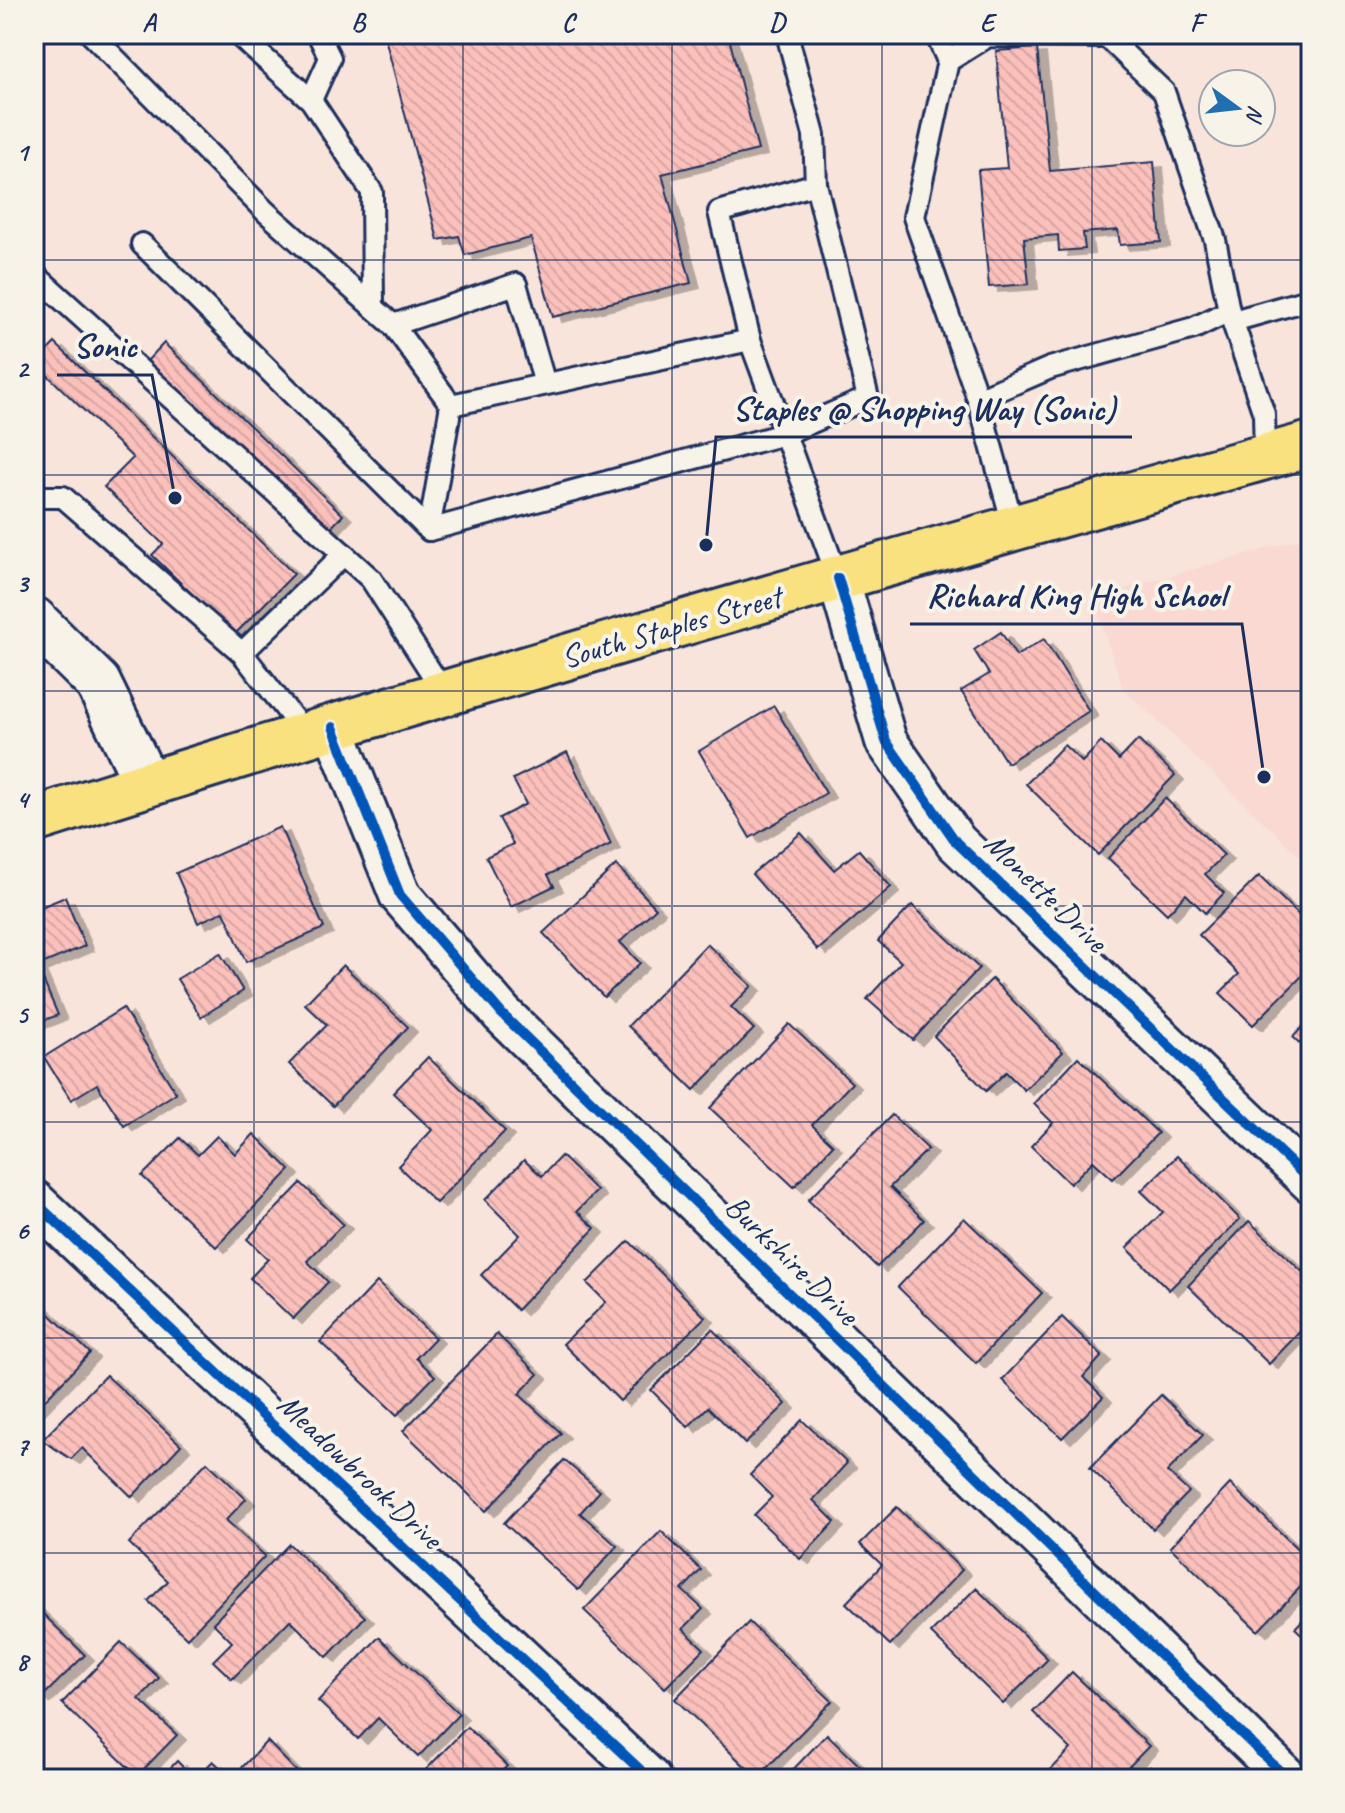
<svg xmlns="http://www.w3.org/2000/svg" width="1345" height="1813" viewBox="0 0 1345 1813" font-family="Caveat,sans-serif">
<style>
.built{fill:#f9d9d1}
.building{fill:url(#building-back-hatch);stroke:#1b2f5e;stroke-width:2;filter:url(#shadow)}
.lines{fill:none;stroke-linecap:round;stroke-linejoin:round}
.lane-casing{stroke:#1b2f5e;stroke-width:26}
.street-casing{stroke:#1b2f5e;stroke-width:46}
.secondary-casing{stroke:#1b2f5e;stroke-width:50}
.primary-casing{stroke:#1b2f5e;stroke-width:50}
.lane{stroke:#f7f3e8;stroke-width:20}
.street{stroke:#f7f3e8;stroke-width:40}
.secondary{stroke:#f7f3e8;stroke-width:44}
.primary{stroke:#fae180;stroke-width:44}
.cycleway-casing{stroke:#f7f3e8;stroke-width:15}
.cycleway{stroke:#0057b8;stroke-width:10}
.grid{fill:none;stroke:#1b2f5e;stroke-width:2;stroke-opacity:0.55}
.labels{text-anchor:middle;dominant-baseline:central;stroke-width:8;stroke-linejoin:round;paint-order:stroke}
.street-label{font-size:32px;fill:#1b2f5e;stroke:#f7f3e8}
.leader{fill:none;stroke:#1b2f5e;stroke-width:3}
.callout-dot{fill:#1b2f5e;stroke:#f7f3e8;stroke-width:3}
.callout-label{font-size:34px;text-anchor:middle;font-weight:bold;fill:#1b2f5e;stroke:#f7f3e8;stroke-width:8;stroke-linejoin:round;paint-order:stroke}
.neatline{fill:none;stroke:#1b2f5e;stroke-width:3}
.grid-label{font-size:26px;text-anchor:middle;font-weight:bold;fill:#1b2f5e}
</style>
<defs>
<pattern id="building-back-hatch" width="6" height="6" patternUnits="userSpaceOnUse" patternTransform="scale(2)"><rect width="6" height="6" fill="#fcc0bb"/><path d="M-1 5l2 2M0 0l6 6M5-1l2 2" fill="none" stroke="#d7a5a3"/></pattern>
<filter id="shadow"><feDropShadow dx="9" dy="5" stdDeviation="0" flood-color="#0004"/></filter>
</defs>
<rect width="100%" height="100%" fill="#f8e4da"/>
<filter id="ink" filterUnits="userSpaceOnUse"><feTurbulence type="fractalNoise" baseFrequency=".0125" numOctaves="2"/><feDisplacementMap in="SourceGraphic" scale="16" xChannelSelector="R" yChannelSelector="G"/><feConvolveMatrix kernelMatrix="1 2 1 2 8 2 1 2 1" color-interpolation-filters="sRGB"/></filter>
<g filter="url(#ink)">
<path class="built" d="M1311,536V867L1123,688L1093,598Z"/>
<g class="building">
<path d="M384,34H728L758,150L662,174L691,283L553,317L531,238L465,255L459,236L438,240Z"/>
<path d="M1037,48L1050,171L1154,162L1161,242L1120,245L1118,230L1083,233L1085,249L1059,251L1058,235L1024,238L1029,284L989,287L978,170L1007,168L996,51Z"/>
<path d="M55,343L294,574L234,635L152,555L163,544L104,487L133,458L35,363Z"/>
<path d="M164,343L343,515L326,533L147,361Z"/>
<path d="M1001,632L1016,656L1044,639L1089,711L1007,763L961,691L989,674L974,650Z"/>
<path d="M774,706L826,793L750,838L699,751Z"/>
<path d="M1138,740L1175,775L1098,855L1026,784L1064,745L1082,762L1101,742L1119,760Z"/>
<path d="M567,752L611,844L548,875L554,886L511,907L486,857L513,844L499,818L526,804L513,779Z"/>
<path d="M1165,798L1224,855L1205,874L1224,893L1205,913L1186,894L1167,914L1108,858Z"/>
<path d="M280,827L324,928L246,962L224,911L198,923L176,873Z"/>
<path d="M801,833L834,870L859,850L891,887L818,950L752,874Z"/>
<path d="M616,865L656,908L620,942L640,963L604,997L543,933Z"/>
<path d="M1259,876L1311,927V939L1299,951L1311,967L1253,1025L1220,993L1239,974L1199,935Z"/>
<path d="M65,897L85,946L37,966L58,1015L34,1024V910Z"/>
<path d="M912,905L979,968L913,1040L867,999L901,962L878,941Z"/>
<path d="M707,944L752,986L731,1007L754,1029L694,1090L628,1026Z"/>
<path d="M220,953L243,991L201,1017L177,979Z"/>
<path d="M343,965L408,1027L333,1106L289,1064L327,1025L305,1004Z"/>
<path d="M992,979L1063,1052L1024,1090L1006,1072L986,1091L934,1036Z"/>
<path d="M123,1008L176,1093L124,1126L97,1084L71,1100L44,1057Z"/>
<path d="M1311,1018V1054L1293,1037Z"/>
<path d="M789,1024L852,1083L812,1125L833,1145L794,1187L710,1108Z"/>
<path d="M428,1057L505,1131L436,1203L398,1166L432,1130L393,1093Z"/>
<path d="M1078,1057L1158,1133L1113,1179L1093,1161L1070,1184L1031,1146L1053,1123L1034,1104Z"/>
<path d="M892,1115L928,1149L890,1187L924,1220L877,1267L808,1200Z"/>
<path d="M254,1134L290,1170L216,1247L142,1176L180,1138L198,1155L217,1136L235,1154Z"/>
<path d="M561,1156L597,1191L577,1211L595,1228L517,1310L481,1275L520,1235L485,1200L524,1160L542,1176Z"/>
<path d="M1177,1156L1240,1219L1169,1290L1127,1248L1163,1212L1141,1191Z"/>
<path d="M301,1183L343,1224L307,1261L328,1282L293,1319L250,1278L268,1259L247,1239Z"/>
<path d="M964,1218L1042,1293L976,1363L898,1287Z"/>
<path d="M1249,1221L1311,1280V1320L1269,1364L1188,1286Z"/>
<path d="M629,1241L705,1317L620,1401L563,1344L606,1302L587,1283Z"/>
<path d="M377,1282L435,1338L416,1358L435,1376L397,1415L320,1342Z"/>
<path d="M34,1299L90,1353L34,1411Z"/>
<path d="M1062,1317L1102,1356L1083,1377L1103,1397L1062,1438L1002,1380Z"/>
<path d="M712,1329L786,1404L745,1444L708,1407L688,1427L651,1390Z"/>
<path d="M497,1334L538,1374L519,1394L561,1433L486,1511L403,1431Z"/>
<path d="M106,1375L181,1445L132,1497L82,1448L71,1459L42,1440Z"/>
<path d="M1161,1395L1203,1435L1167,1472L1189,1492L1153,1529L1090,1468Z"/>
<path d="M802,1420L847,1463L813,1500L835,1522L800,1559L754,1515L772,1497L750,1475Z"/>
<path d="M564,1460L600,1491L580,1513L617,1546L578,1590L504,1523Z"/>
<path d="M207,1462L246,1499L226,1520L265,1556L187,1638L148,1601L168,1581L129,1543Z"/>
<path d="M1230,1484L1311,1562V1576L1258,1631L1170,1547Z"/>
<path d="M897,1507L962,1570L890,1645L846,1603L882,1565L860,1544Z"/>
<path d="M661,1531L701,1570L682,1590L703,1609L683,1629L704,1649L665,1688L584,1610Z"/>
<path d="M289,1544L365,1617L327,1657L290,1620L232,1679L213,1661L232,1642L213,1623Z"/>
<path d="M976,1588L1048,1659L1003,1704L931,1633Z"/>
<path d="M34,1605L85,1655L41,1698L34,1691Z"/>
<path d="M1311,1611V1643L1295,1628Z"/>
<path d="M749,1622L832,1701L757,1778L675,1699Z"/>
<path d="M379,1637L459,1714L418,1757L378,1718L358,1739L318,1701Z"/>
<path d="M121,1642L159,1678L139,1699L177,1735L137,1776L62,1703Z"/>
<path d="M1072,1672L1149,1746L1117,1779H1042L1071,1749L1033,1712Z"/>
<path d="M467,1727L507,1766L495,1779H417Z"/>
<path d="M827,1734L873,1779H784Z"/>
<path d="M267,1741L304,1779H195L213,1761L232,1778Z"/>
<path d="M177,1761L195,1779H160Z"/>
<path d="M1150,1767L1163,1779H1139Z"/>
</g>
<g class="lines">
<defs>
<g id="lane">
<path d="M91,34L266,212L393,325L451,405L750,340"/>
<path d="M237,34L311,100L372,192L373,307"/>
<path d="M787,34L814,135L816,184"/>
<path d="M936,34L948,61"/>
<path d="M311,100L330,58L318,34"/>
<path d="M142,244L429,530L784,434L868,398L816,184L719,212L750,340L838,578"/>
<path d="M34,274L371,579L445,694"/>
<path d="M1233,321L1311,299"/>
<path d="M393,325L516,284L545,384"/>
<path d="M978,399L1050,368L1194,328L1229,311"/>
<path d="M34,497H63L242,653L306,735"/>
<path d="M1014,528L978,399L914,217L948,61L988,36L1107,37L1164,92L1215,240L1229,311L1264,414L1265,457"/>
<path d="M429,530L451,405"/>
<path d="M242,653L344,554"/>
</g>
<g id="street">
<path d="M838,578L886,741L956,842L1311,1182"/>
<path d="M333,727L400,895L502,1014L1288,1779"/>
<path d="M34,1201L650,1779"/>
</g>
<path id="secondary" d="M34,620L98,683L147,784"/>
<path id="primary" d="M34,820C457,685 884,564 1311,444"/>
</defs>
<use href="#lane" class="lane-casing"/>
<use href="#street" class="street-casing"/>
<use href="#secondary" class="secondary-casing"/>
<use href="#primary" class="primary-casing"/>
<use href="#lane" class="lane"/>
<use href="#street" class="street"/>
<use href="#secondary" class="secondary"/>
<use href="#primary" class="primary"/>
<defs>
<g id="cycleway">
<path d="M838,578L886,741L956,842L1311,1182"/>
<path d="M333,727L400,895L502,1014L1288,1779"/>
<path d="M34,1201L650,1779"/>
</g>
</defs>
<use href="#cycleway" class="cycleway-casing"/>
<use href="#cycleway" class="cycleway"/>
</g>
</g>
<path class="grid" d="M254,34V1779M463,34V1779M672,34V1779M882,34V1779M1092,34V1779M34,260H1311M34,475H1311M34,691H1311M34,906H1311M34,1122H1311M34,1338H1311M34,1553H1311"/>
<g class="labels">
<g class="street-label">
<text transform="translate(671 627) rotate(-16)">South Staples Street</text>
<text transform="translate(1046 892) rotate(44)">Monette Drive</text>
<text transform="translate(792 1260) rotate(44)">Burkshire Drive</text>
<text transform="translate(360 1471) rotate(43)">Meadowbrook Drive</text>
</g>
</g>
<path class="leader" d="M175 498L152 375H57M706 545L716 437H1132M1264 777L1242 624H910"/>
<g class="callout-dot">
<circle cx="175" cy="498" r="8"/>
<circle cx="706" cy="545" r="8"/>
<circle cx="1264" cy="777" r="8"/>
</g>
<g class="callout-label">
<text x="105" y="357">Sonic</text>
<text x="924" y="420">Staples @ Shopping Way (Sonic)</text>
<text x="1076" y="607">Richard King High School</text>
</g>
<rect width="1345" height="1813" fill="none" stroke="#f7f3e8" stroke-width="88"/>
<g transform="translate(1237 108) rotate(105)"><circle r="38" fill="#f7f3e8" stroke="#9fa5b1" stroke-width="2"/>
<path d="M0-6L14 30L0 20L-14 30Z" fill="#1f6fb2"/>
<text y="-12" font-size="22" font-weight="bold" text-anchor="middle" fill="#1b2f5e">N</text>
</g>
<rect x="44" y="44" width="1257" height="1725" class="neatline"/>
<g class="grid-label">
<text x="149" y="31">A</text>
<text x="358" y="31">B</text>
<text x="568" y="31">C</text>
<text x="777" y="31">D</text>
<text x="987" y="31">E</text>
<text x="1196" y="31">F</text>
<text x="22" y="161">1</text>
<text x="22" y="377">2</text>
<text x="22" y="592">3</text>
<text x="22" y="808">4</text>
<text x="22" y="1023">5</text>
<text x="22" y="1239">6</text>
<text x="22" y="1455">7</text>
<text x="22" y="1670">8</text>
</g>
</svg>
